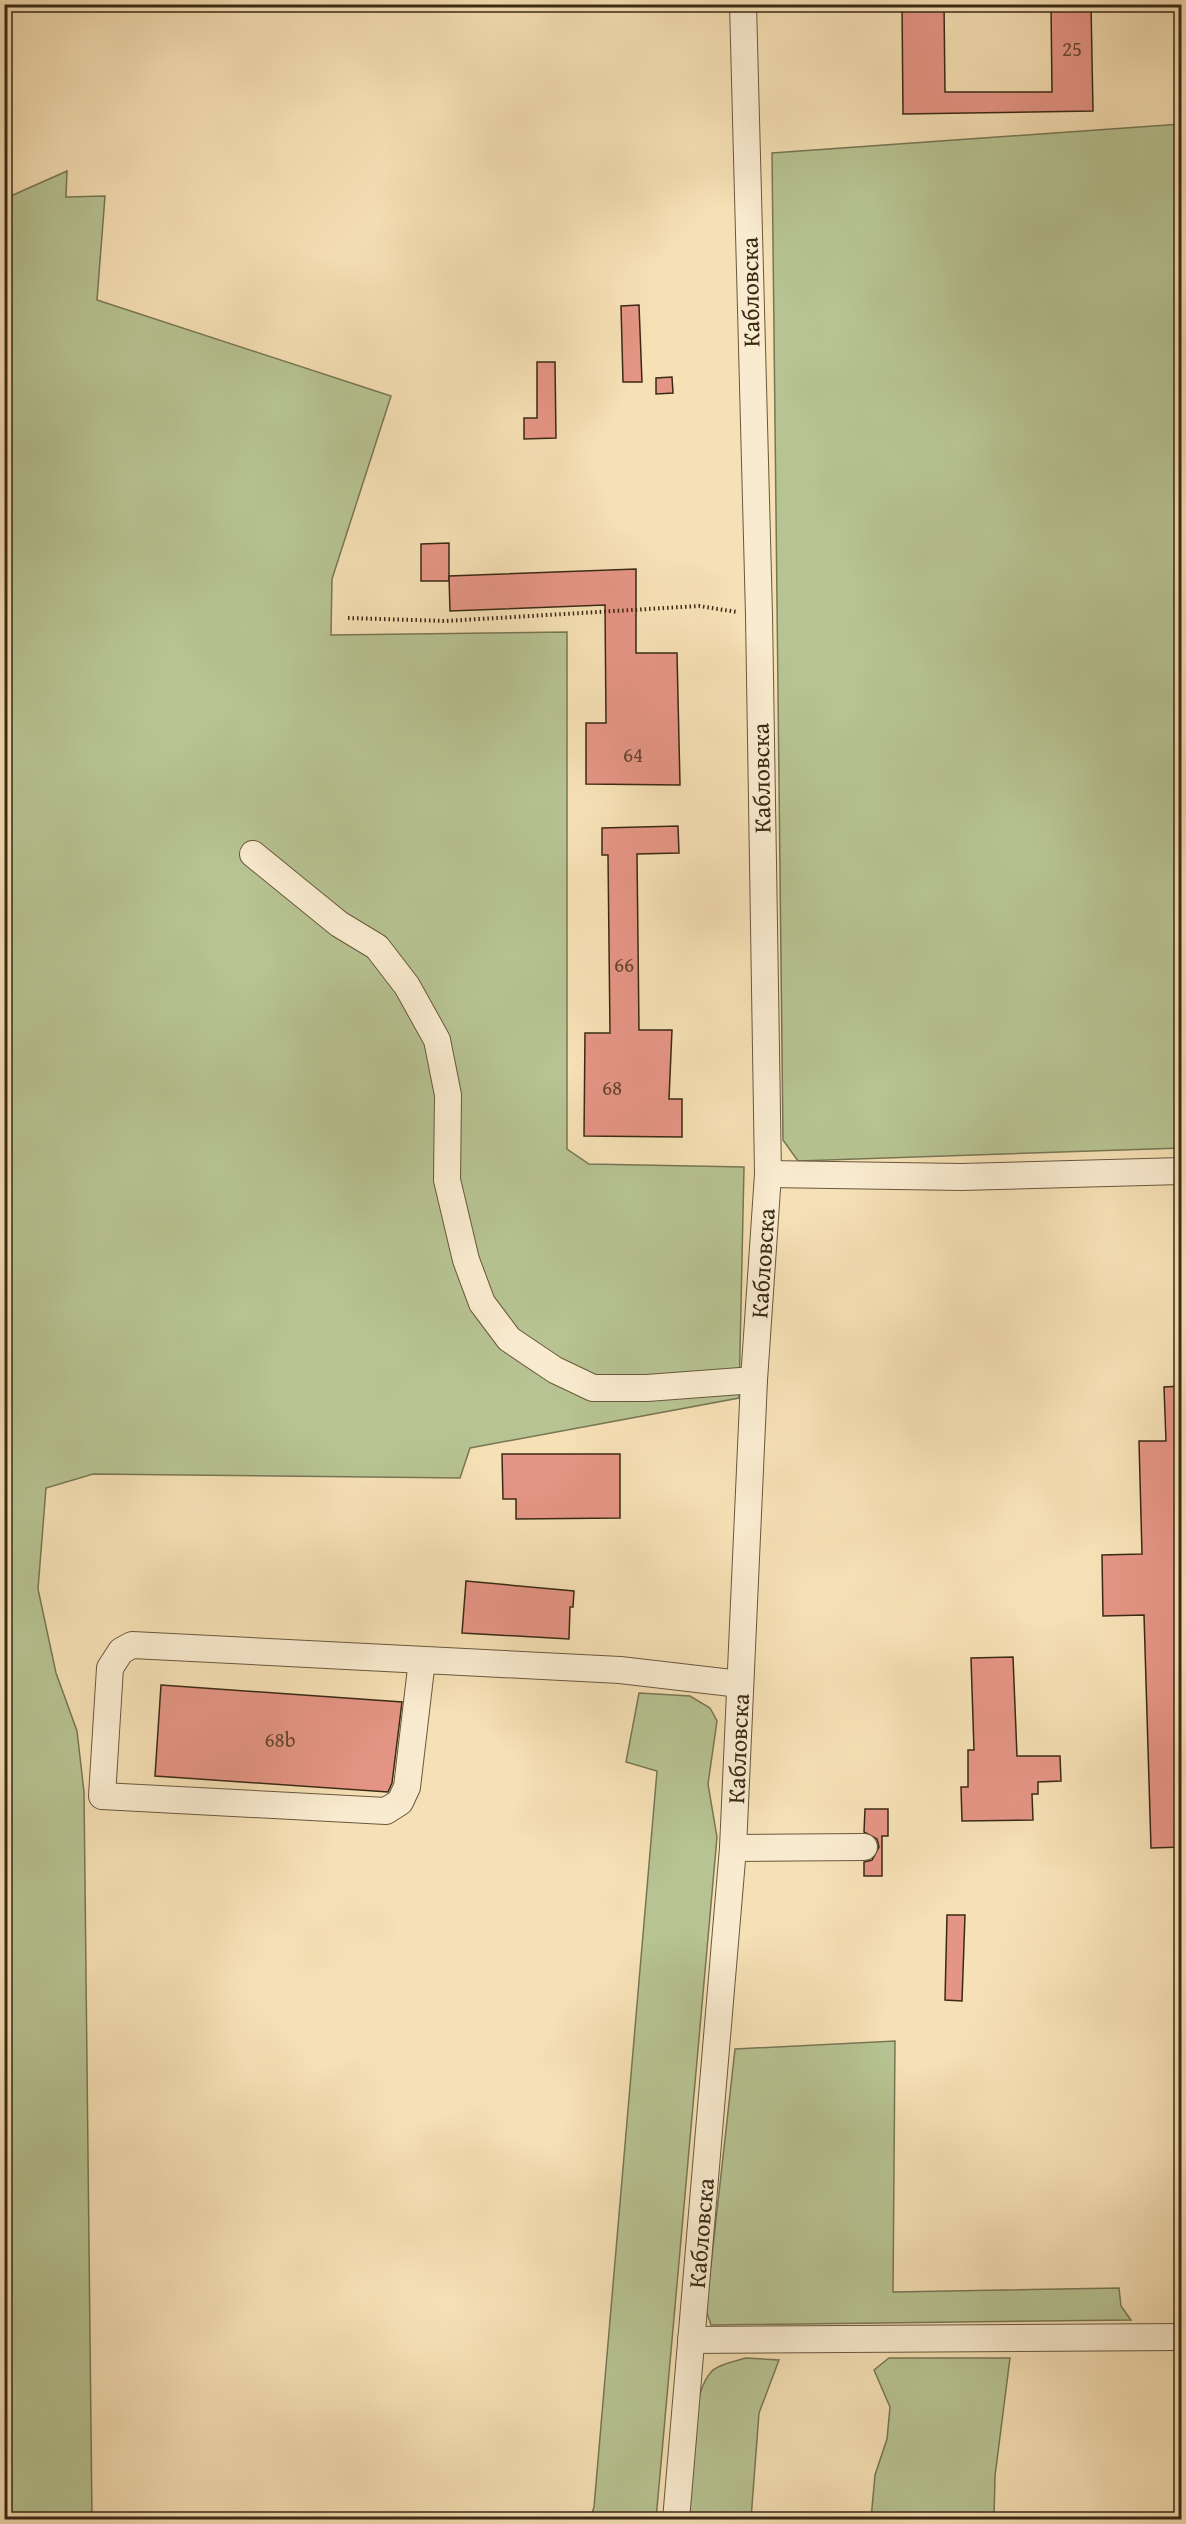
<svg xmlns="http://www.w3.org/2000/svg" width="1186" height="2524" viewBox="0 0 1186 2524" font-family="'Gentium Book Plus',serif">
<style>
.green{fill:#b7c392;stroke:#787654;stroke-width:1.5}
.building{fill:#e59585;stroke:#3a2a15;stroke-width:1.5}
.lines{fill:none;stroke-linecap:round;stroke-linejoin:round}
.minor-casing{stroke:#69583d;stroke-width:28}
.path{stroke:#3a2a15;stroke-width:4;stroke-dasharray:1.5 3;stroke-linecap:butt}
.minor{stroke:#f9ebcf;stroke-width:26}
.labels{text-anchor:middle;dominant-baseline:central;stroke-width:4.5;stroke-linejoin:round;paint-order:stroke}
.number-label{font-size:21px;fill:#654531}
.street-label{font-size:24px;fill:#3a2a15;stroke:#f9ebcf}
</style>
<rect width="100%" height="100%" fill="#f6e0b5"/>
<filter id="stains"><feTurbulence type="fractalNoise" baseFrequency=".00333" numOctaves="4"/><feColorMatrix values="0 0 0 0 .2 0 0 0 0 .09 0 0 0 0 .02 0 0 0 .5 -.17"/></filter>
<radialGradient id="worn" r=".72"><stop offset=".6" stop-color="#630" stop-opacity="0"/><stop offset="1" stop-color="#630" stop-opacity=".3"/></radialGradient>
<g class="green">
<path d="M1181,124V1148L798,1161L783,1140L772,153Z"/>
<path d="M67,171L66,197L105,196L97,300L391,396L332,579L331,635L567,632V1149L589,1164L744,1167L739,1398L470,1448L460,1478L93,1474L46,1488L38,1589L56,1673L77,1731L84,1792L92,2520L4,2519V199Z"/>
<path d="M639,1693L690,1696L710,1708L717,1721L708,1784L717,1837L656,2519H590L594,2507L657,1771L626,1762Z"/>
<path d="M895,2041L893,2292L1119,2288L1121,2306L1131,2320L711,2325L706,2310L735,2049Z"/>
<path d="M746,2358L779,2360L759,2413L751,2519L690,2520C691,2483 687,2397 712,2371C719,2364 736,2361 746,2358Z"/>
<path d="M889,2358H1010L995,2476L994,2519H871L875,2475L887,2439L890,2407L874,2370Z"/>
</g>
<g class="building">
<path d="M902,4H944L945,92H1052L1051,4H1091L1093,111L903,114Z"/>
<path d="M639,305L642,382H623L621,306Z"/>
<path d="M537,362H555L556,438L524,439V418H537Z"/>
<path d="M672,377L673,393L656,394V378Z"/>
<path d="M449,543V581H421V544Z"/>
<path d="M636,569V653H677L680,785L586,784V723H606L605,605L450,611L449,576Z"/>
<path d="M678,826L679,853L637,854L639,1030H672L669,1099H682V1137L584,1136L585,1033H610L608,855H602V828Z"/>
<path d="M1182,1386V1847L1151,1848L1144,1615L1103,1616L1102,1555L1142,1554L1139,1441H1166L1164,1387Z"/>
<path d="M502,1454H620V1518L516,1519V1499H503Z"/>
<path d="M466,1581L574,1591L573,1607H570L569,1639L462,1633Z"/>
<path d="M1013,1657L1017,1756H1060L1061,1781L1038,1782V1794H1032L1033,1820L962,1821L961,1787H968V1750H974L971,1658Z"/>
<path d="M161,1685L402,1702L392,1783L388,1792L155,1776Z"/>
<path d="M865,1809H888V1836H882V1876H864V1862L872,1860L879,1847L877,1839L864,1832Z"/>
<path d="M947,1915H965L962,2001L945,2000Z"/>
</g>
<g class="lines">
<defs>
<g id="minor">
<path d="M253,854L339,924L377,947L407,986L437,1040L448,1095L447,1180L466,1260L482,1303L509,1339L555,1370L593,1388H647L754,1380"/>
<path d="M768,1174L961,1177L1182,1171"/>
<path d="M422,1660L407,1787L400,1802L386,1811L102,1796L110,1668L121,1651L132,1645L620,1670L740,1684"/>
<path d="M733,1848L864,1847"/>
<path d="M691,2340L1182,2337"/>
<path id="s1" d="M676,2520L733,1848L754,1380L768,1174L759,615L743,4"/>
</g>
</defs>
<use href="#minor" class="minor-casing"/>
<path class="path" d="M348,618L446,621L699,606L737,612"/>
<use href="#minor" class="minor"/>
</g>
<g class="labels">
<g class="number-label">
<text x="1072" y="48">25</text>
<text x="633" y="754">64</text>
<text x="624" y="964">66</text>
<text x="612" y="1087">68</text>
<text x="280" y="1739">68b</text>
</g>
<g class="street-label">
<text transform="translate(750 292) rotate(-91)">Кабловска</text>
<text transform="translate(761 778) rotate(-91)">Кабловска</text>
<text stroke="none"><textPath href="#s1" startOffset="1260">Кабловска</textPath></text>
<text stroke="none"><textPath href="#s1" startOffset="774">Кабловска</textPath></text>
<text stroke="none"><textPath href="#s1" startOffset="288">Кабловска</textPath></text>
</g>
</g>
<rect width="1186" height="2524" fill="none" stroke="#f6e0b5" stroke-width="24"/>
<rect x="6" y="6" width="1174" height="2512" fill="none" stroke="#3a2a15" stroke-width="3"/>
<rect x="12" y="12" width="1162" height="2500" fill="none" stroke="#3a2a15" stroke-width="1.5"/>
<rect width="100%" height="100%" filter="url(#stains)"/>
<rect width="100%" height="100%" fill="url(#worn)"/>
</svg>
